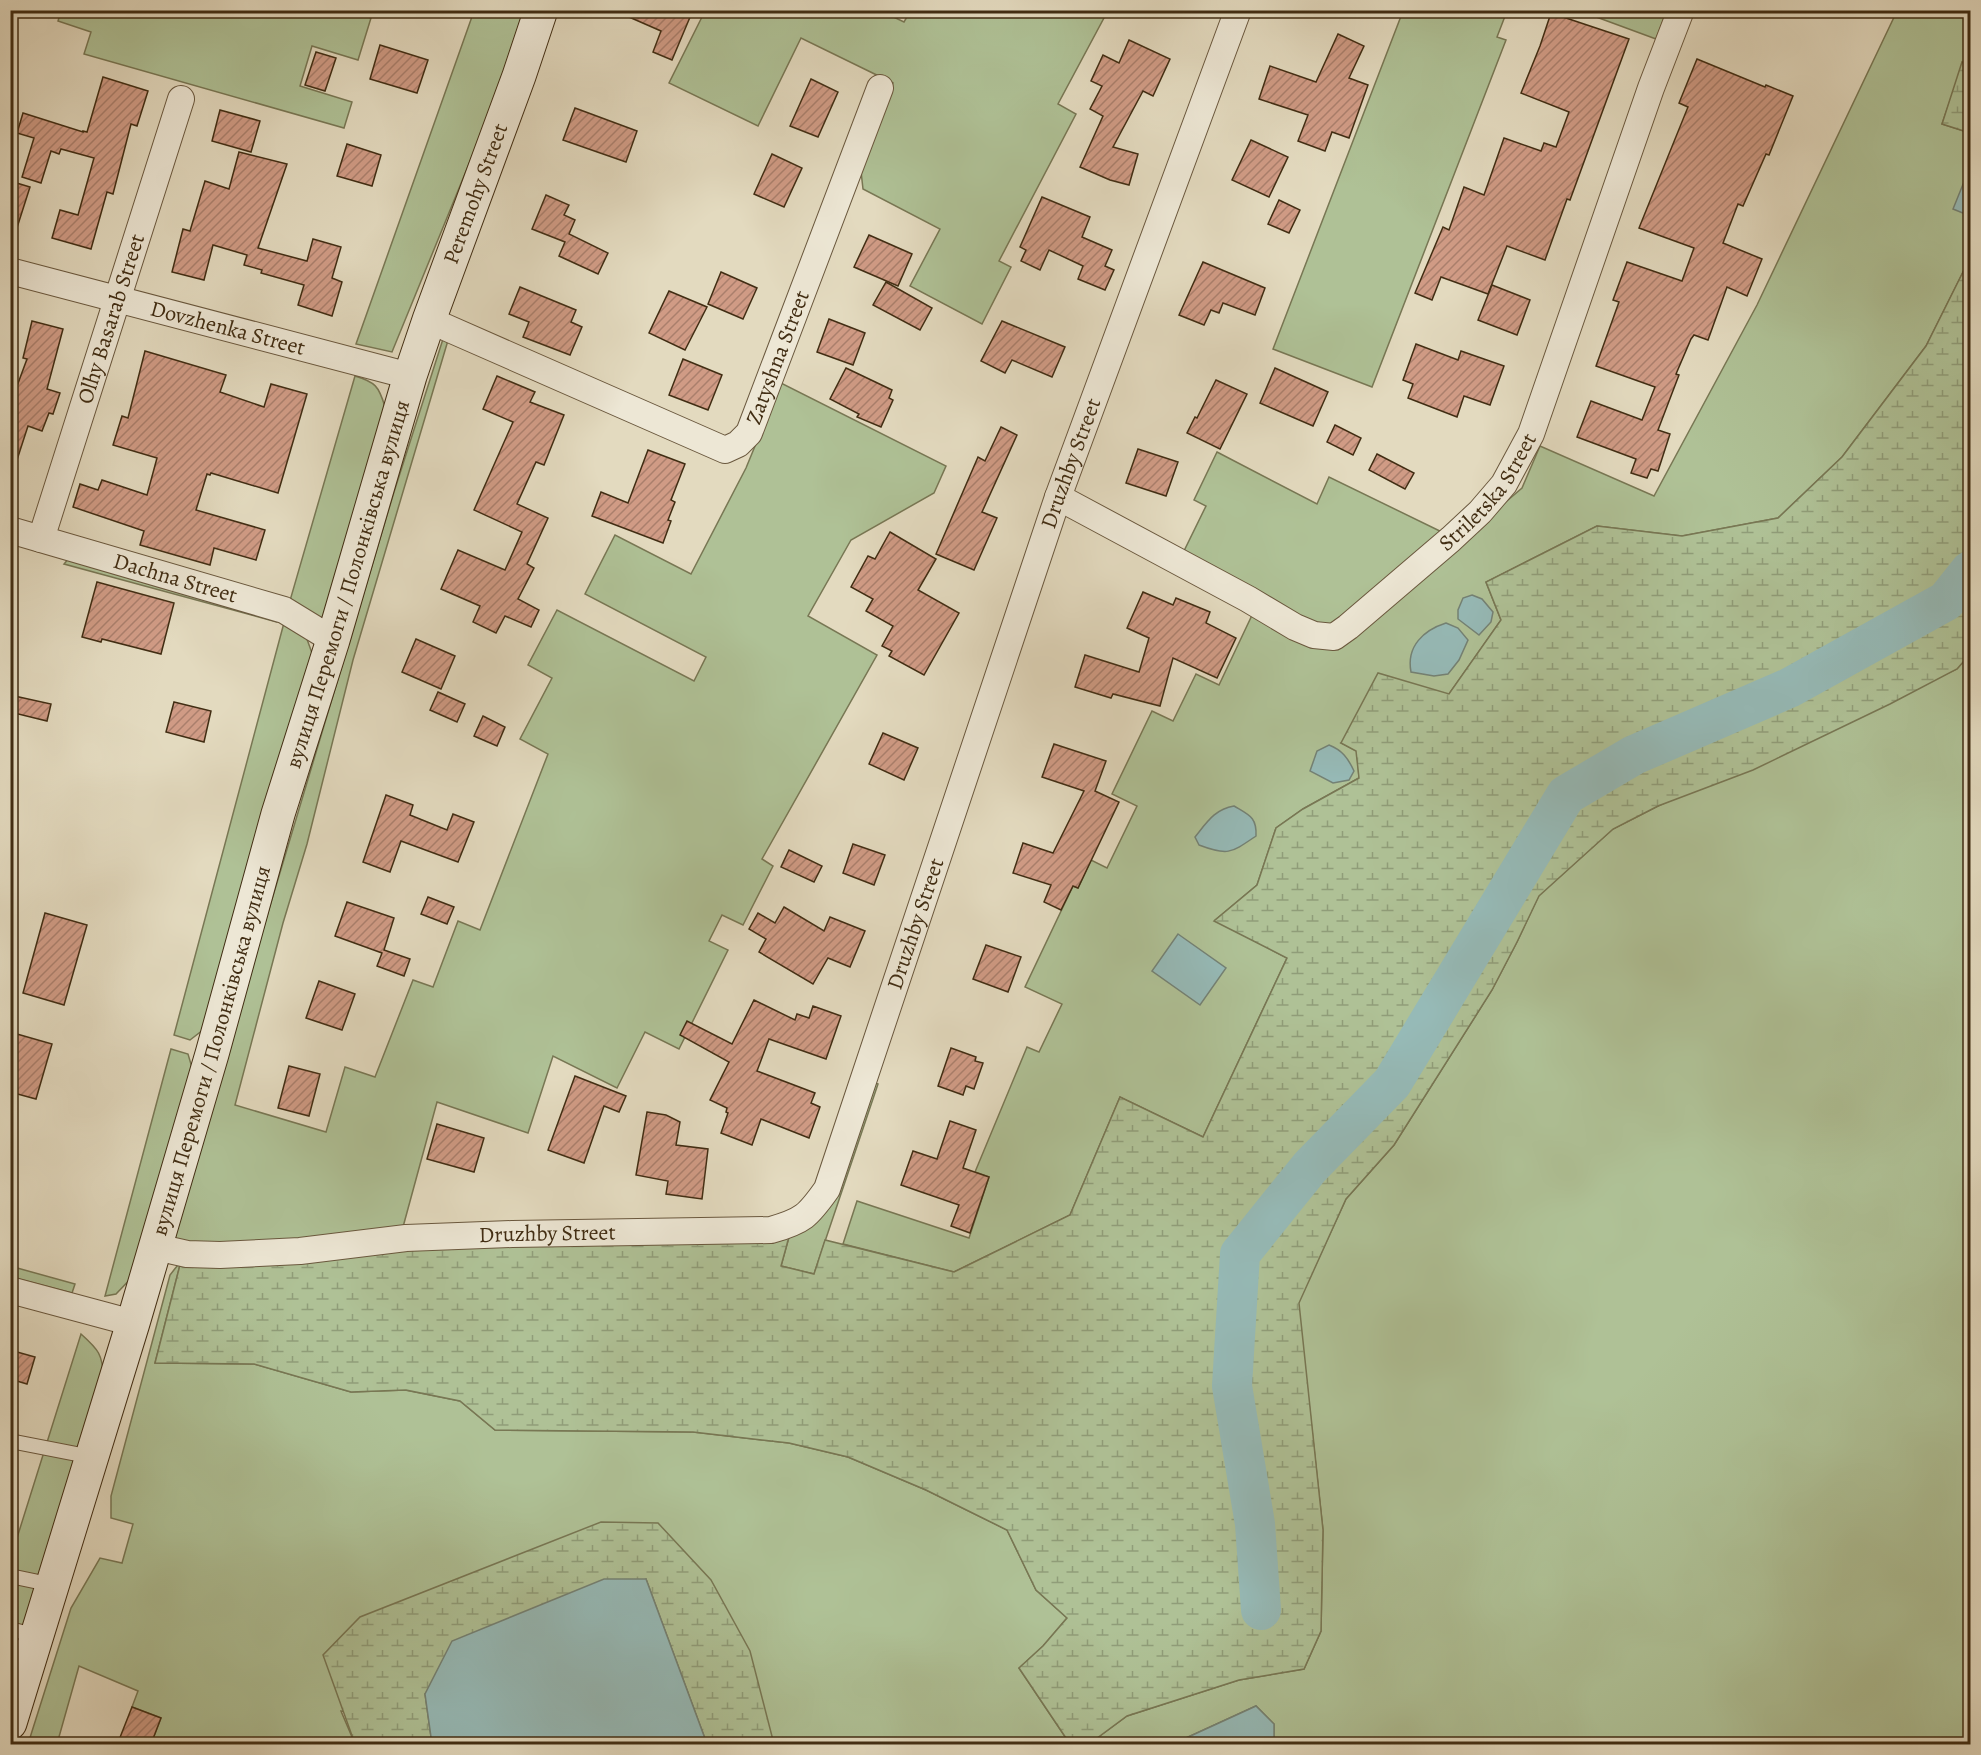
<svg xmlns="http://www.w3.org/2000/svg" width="1981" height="1755" viewBox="0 0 1981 1755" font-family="Alegreya,serif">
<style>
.green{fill:#afc196;stroke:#787754;stroke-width:1.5}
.wetland{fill:url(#wetland-marsh);stroke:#787754;stroke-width:1.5}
.water{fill:#96bab7;stroke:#748275;stroke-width:1.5}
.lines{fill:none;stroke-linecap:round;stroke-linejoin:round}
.river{stroke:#96bab7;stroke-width:40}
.building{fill:url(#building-hatch);stroke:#412d13;stroke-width:1.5}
.service-casing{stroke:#6a583e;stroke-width:16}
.minor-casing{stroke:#6a583e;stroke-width:28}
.secondary-casing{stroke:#412d13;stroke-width:35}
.service{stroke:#ede7d5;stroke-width:14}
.minor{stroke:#ede7d5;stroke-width:26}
.secondary{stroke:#ede7d5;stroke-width:33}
.labels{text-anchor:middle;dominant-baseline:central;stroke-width:6;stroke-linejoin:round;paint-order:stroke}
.street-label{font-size:22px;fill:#412d13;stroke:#ede7d5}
</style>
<defs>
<pattern id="wetland-marsh" width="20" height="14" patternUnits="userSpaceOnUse" patternTransform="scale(1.5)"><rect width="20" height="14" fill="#afc196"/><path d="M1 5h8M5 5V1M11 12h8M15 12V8" fill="none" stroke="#909d79"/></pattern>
<pattern id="building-hatch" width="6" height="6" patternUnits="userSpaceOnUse" patternTransform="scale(1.5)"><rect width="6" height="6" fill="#d09b85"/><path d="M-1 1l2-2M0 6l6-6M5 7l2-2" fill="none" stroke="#aa7f6c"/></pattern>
</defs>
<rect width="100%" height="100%" fill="#e3dabf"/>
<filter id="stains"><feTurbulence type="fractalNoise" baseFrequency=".00333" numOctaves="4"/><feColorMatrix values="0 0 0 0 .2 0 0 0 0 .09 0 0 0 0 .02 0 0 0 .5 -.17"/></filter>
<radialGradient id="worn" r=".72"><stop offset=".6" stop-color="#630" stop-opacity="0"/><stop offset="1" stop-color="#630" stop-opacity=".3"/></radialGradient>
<g class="green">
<path d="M911,10H1095L1105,16L1058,104L1076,114L999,261L1011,267L982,324L910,286L940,229L863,189L861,171L893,83L801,38L758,126L669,83L705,11H881L904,22Z"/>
<path d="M61,11L348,10L371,18L358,60L312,46L300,86L352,102L344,128L84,54L91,32L58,21Z"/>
<path d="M474,11H527L507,71L392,352L356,344Z"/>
<path d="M1403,11H1507L1497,37L1506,40L1372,387L1273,349Z"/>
<path d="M1580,11H1667L1656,39Z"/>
<path d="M1897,11H1970V67L1963,63L1942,124L1970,133V258L1926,346L1842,457L1778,518L1682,536L1597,526L1486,582L1501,620L1449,694L1341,743L1357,751L1359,778L1303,809L1276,828L1257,885L1215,920L1287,958L1203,1137L1120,1097L1070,1215L954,1272L843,1244L857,1201L969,1238L989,1177L975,1172L1027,1047L1039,1052L1062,1004L1025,987L1073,886L1078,888L1091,860L1107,868L1137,806L1112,794L1152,711L1173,721L1196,674L1219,685L1254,611L1313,641L1454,546L1522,488L1540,446L1654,496L1757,305Z"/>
<path d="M449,337L353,660L307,844L283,923L235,1105L326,1132L345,1067L375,1077L413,980L433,987L458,921L480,930L548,754L520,739L552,678L528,665L557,610L694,681L706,657L585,594L615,535L691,574L746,468L781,383L946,466L934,493L851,540L808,616L877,655L762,859L773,866L743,925L722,915L709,941L728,950L679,1049L645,1032L617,1088L553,1056L528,1133L437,1102L403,1227L301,1245L197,1247L170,1240L394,492L443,339Z"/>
<path d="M355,376C375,382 379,386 385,407L324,621L289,604Z"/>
<path d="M1217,452L1317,504L1329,477L1448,535L1345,623L1315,630L1183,553L1206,506L1194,500Z"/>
<path d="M69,558L279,616L277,622L64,564Z"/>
<path d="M285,619L304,631L312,653L208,1026L190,1040L174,1035Z"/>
<path d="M1970,654V1744H1274V1724L1256,1706L1173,1744H1089L1127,1716L1239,1680L1304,1669L1321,1631L1323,1530L1298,1303L1346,1199L1394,1145L1492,990L1517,942L1539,895L1613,829L1658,806L1957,669Z"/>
<path d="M171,1049L188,1054L193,1071L137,1272L116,1294L105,1296Z"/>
<path d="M872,1082L878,1084L814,1274L781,1266L789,1237Z"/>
<path d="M181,1261L155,1363L254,1364L351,1392L405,1390L460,1401L495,1430L693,1432L789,1443L848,1457L926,1490L1007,1530L1036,1590L1067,1618L1043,1646L1019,1668L1070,1744H774L775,1743L341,1711L355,1744H151L161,1718L132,1707L138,1691L79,1666L57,1744H28L71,1608L100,1558L122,1563L133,1524L111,1518V1496L170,1275Z"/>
<path d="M10,1266L75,1284L72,1293L11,1277Z"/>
<path d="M81,1334C99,1350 102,1354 104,1378L11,1674V1557Z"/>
</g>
<g class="wetland">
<path d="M1962,62L1970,67V133L1942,124Z"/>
<path d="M1970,258V654L1957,669L1890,704L1753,770L1658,806L1613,829L1539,896L1517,942L1492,990L1394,1145L1346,1199L1299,1303L1323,1530L1321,1631L1304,1669L1239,1680L1127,1716L1089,1744H1070L1019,1668L1043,1646L1067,1618L1036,1590L1007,1530L926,1490L848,1457L789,1443L693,1432L495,1430L460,1401L406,1390L351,1392L254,1364L155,1363L181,1261L407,1245L789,1237L781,1266L814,1274L825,1240L954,1272L1070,1215L1120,1097L1203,1137L1287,958L1214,921L1257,885L1276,828L1303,809L1359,778L1356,751L1341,743L1378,673L1449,694L1501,620L1486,582L1597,526L1682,536L1778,518L1842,457L1926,346Z"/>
<path d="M601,1522L658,1523L711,1580L750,1651L774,1744H707L646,1579L425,1694L432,1744H355L323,1655L360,1617Z"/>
</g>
<g class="water">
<path d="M1970,167V216L1953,209Z"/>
<path d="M1472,595L1482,599L1493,612L1491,622L1479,635L1458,619V610L1463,598Z"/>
<path d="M1446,623L1458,628L1468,640L1459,660L1448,674L1434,676L1411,672C1406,646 1424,630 1446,623Z"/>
<path d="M1329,745C1342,750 1348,758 1354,771L1349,780L1333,783L1310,771L1317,751Z"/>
<path d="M1234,806C1249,815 1257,817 1256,836C1231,853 1228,856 1199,845L1195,837C1207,822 1215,809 1234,806Z"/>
<path d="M1178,934L1226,968L1200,1005L1152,971Z"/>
<path d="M604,1579H646L707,1744H432L425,1694L452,1641Z"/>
<path d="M1256,1706L1274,1724V1744H1173Z"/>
</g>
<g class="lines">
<path class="river" d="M1261,1610L1255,1524L1232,1386L1240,1254L1310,1167L1392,1083L1566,795L1634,755L1789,688L1946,601L1970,571"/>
</g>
<g class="building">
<path d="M613,10H693L672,60L653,52L661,31Z"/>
<path d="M1551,13L1629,39L1570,200L1567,199L1545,260L1507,246L1488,294L1441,277L1432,300L1415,293L1443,227L1449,230L1464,187L1484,195L1504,138L1541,151L1544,143L1556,147L1569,112L1521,93L1540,46Z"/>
<path d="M1338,34L1364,46L1349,78L1368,85L1349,138L1332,132L1325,151L1298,141L1308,115L1259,99L1270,66L1316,82Z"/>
<path d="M1129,40L1170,59L1153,96L1143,91L1113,147L1138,154L1129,185L1110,180L1080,167L1103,116L1090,109L1102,86L1091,81L1103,55L1119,63Z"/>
<path d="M380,45L428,60L417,93L370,79Z"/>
<path d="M316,52L336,58L325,91L305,85Z"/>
<path d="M1697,59L1765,87L1766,85L1793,96L1769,155L1766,154L1743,206L1738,204L1723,243L1762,259L1747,296L1727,287L1708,340L1694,335L1691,339L1676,374L1679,375L1658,430L1670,434L1658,471L1651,469L1647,478L1631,473L1636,459L1577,437L1591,401L1642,420L1655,387L1596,366L1619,302L1613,300L1627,262L1682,281L1694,248L1639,228L1688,107L1679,103Z"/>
<path d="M103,77L148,91L137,126L131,124L113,194L107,192L91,249L52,238L60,210L78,215L94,158L61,149L59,154L51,151L41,183L22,177L34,138L17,133L23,113L83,132V131L87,132Z"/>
<path d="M811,79L838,92L818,137L790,126Z"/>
<path d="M575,108L637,131L626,162L563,140Z"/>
<path d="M220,110L260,121L251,152L212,141Z"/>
<path d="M1251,140L1288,157L1269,197L1232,180Z"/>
<path d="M347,144L381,155L372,186L337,176Z"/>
<path d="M239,152L287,164L258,248L307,261L313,239L341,247L332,278L342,282L332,316L298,305L304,285L261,273L262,270L244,265L247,255L213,245L204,280L172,272L183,229L190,231L205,181L229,189Z"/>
<path d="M772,154L802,168L784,207L754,194Z"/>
<path d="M10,181L30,187L14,237L10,236Z"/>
<path d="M546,195L569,205L564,215L575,220L569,234L608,253L598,274L559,256L565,242L532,229Z"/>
<path d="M1042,197L1090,217L1082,237L1112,250L1105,266L1114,270L1105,290L1078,279L1083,266L1049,250L1040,270L1021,261L1026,250L1020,247Z"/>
<path d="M1279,200L1300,210L1289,233L1268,224Z"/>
<path d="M869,235L912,254L898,286L854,267Z"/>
<path d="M1203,262L1265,288L1255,315L1223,303L1219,313L1211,310L1204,325L1179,315Z"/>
<path d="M721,272L757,288L743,319L708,304Z"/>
<path d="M886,282L932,308L920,330L873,305Z"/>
<path d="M1492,285L1530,300L1517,335L1478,320Z"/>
<path d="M520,287L576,310L571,322L582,327L570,355L523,337L529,322L509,314Z"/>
<path d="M669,291L707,307L685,350L649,333Z"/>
<path d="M829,319L865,333L853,365L817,352Z"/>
<path d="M32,321L63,329L47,389L60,393L53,414L49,413L42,431L28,426L14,469L10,468V405L27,359L23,358Z"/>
<path d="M1002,321L1065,347L1052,377L1012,360L1005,373L981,361Z"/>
<path d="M1416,344L1458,360L1461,351L1504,366L1490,405L1464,396L1457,417L1408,398L1413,384L1403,380Z"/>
<path d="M145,351L226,375L220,392L264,407L271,384L307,394L278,493L211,473L210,475L207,474L196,510L265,530L256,560L214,548L210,565L140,545L144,531L73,507L80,484L98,490L102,480L147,495L157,458L113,445L122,416L128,418Z"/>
<path d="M683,359L722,375L708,410L669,395Z"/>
<path d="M846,368L892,390L889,398L893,400L881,427L857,417L859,414L830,399Z"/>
<path d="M1275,368L1328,392L1313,426L1260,403Z"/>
<path d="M497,376L535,392L530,402L564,415L544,465L536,462L517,504L548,518L527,564L534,568L518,599L539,610L531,627L505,616L496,633L473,622L480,606L441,589L458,550L505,570L522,532L474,510L513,422L483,409Z"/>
<path d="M1216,380L1247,394L1220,449L1187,433L1195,417L1197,418Z"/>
<path d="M1335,425L1361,438L1353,455L1327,442Z"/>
<path d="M1001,427L1017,435L982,512L997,518L974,570L936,554L978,457L985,461Z"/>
<path d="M1138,449L1178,462L1166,496L1126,483Z"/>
<path d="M648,450L685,464L671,500L675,502L668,520L671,521L663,543L592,516L601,492L628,503Z"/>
<path d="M1377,454L1414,473L1405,489L1369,470Z"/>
<path d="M890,532L936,559L918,590L959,613L924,675L889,656L892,651L882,646L893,626L866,611L873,599L851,587L868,556L875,559Z"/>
<path d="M97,582L174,603L161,654L102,639L101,642L82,637Z"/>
<path d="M1143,592L1173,605L1176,598L1210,612L1206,623L1236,638L1217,678L1173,658L1160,706L1113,694L1111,698L1075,687L1085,655L1139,672L1149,638L1127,628Z"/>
<path d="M416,639L455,656L441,689L402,672Z"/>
<path d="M438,692L465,704L457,722L430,710Z"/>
<path d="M10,695L51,704L47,721L10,712Z"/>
<path d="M174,702L211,711L204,742L166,732Z"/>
<path d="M483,716L505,727L497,746L474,736Z"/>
<path d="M883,733L918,748L904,780L869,764Z"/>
<path d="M1054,744L1106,761L1095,791L1119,802L1078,888L1073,886L1061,910L1044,902L1051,885L1013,873L1023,843L1053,853L1084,791L1042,777Z"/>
<path d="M386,795L413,805L410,815L447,830L453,814L474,822L458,862L401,841L390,872L363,862Z"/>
<path d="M853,844L885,855L874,885L843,873Z"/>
<path d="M789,850L822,866L814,882L781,867Z"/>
<path d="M428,897L454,907L447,924L421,914Z"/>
<path d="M347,902L394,918L384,950L410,959L404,976L377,966L382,953L335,936Z"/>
<path d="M784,907L824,931L830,917L865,931L850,967L828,958L813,984L759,952L766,939L749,929L758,913L775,923Z"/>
<path d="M45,913L87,925L64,1005L23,993Z"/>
<path d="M986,945L1021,957L1008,992L973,979Z"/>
<path d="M319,981L355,994L342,1030L306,1018Z"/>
<path d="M754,1000L795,1020L797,1014L809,1018L813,1006L841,1016L826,1059L769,1039L757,1071L815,1093L811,1103L820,1107L809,1138L761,1119L752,1145L721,1133L728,1113L726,1112L727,1108L710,1100L729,1062L680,1035L687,1021L732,1044Z"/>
<path d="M10,1032L52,1044L36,1099L10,1092V1080L15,1064L10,1063Z"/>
<path d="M951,1048L976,1057L975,1061L983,1063L974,1089L966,1086L963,1095L938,1086Z"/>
<path d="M289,1066L320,1074L309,1116L278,1108Z"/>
<path d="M575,1076L626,1096L619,1112L604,1106L584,1163L548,1150Z"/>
<path d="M647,1112L666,1115L680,1122L676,1145L708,1149L702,1199L666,1194L668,1181L636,1175Z"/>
<path d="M950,1121L976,1130L963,1168L989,1177L970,1233L951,1226L959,1205L901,1185L913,1151L937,1159Z"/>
<path d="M437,1124L484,1138L474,1172L427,1159Z"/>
<path d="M10,1350L35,1357L27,1384L10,1379Z"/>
<path d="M132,1707L161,1718L151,1744H132L119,1740Z"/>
</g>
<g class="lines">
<defs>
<g id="service">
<path d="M10,1441L92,1457"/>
<path d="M10,1576L53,1585"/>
<path d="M10,1629L37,1636"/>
</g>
<g id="minor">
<path id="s1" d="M10,271L410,376"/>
<path id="s2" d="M429,320L725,450L738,444L749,433L880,88"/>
<path id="s3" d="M1058,497L1248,599L1295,627L1314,635L1334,637L1348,627L1451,539L1480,512L1504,484L1531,434L1651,88L1681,10"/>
<path id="s4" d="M10,530L284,610L333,640"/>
<path id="s5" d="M41,539L181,99"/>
<path id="s6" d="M156,1247L187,1254L220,1255L300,1251L406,1238L512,1234L771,1230C803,1221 808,1216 827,1189L1058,497L1238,10"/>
<path d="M10,1290L133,1323"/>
</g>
<g id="secondary">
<path id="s7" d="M10,1723L133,1323L212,1054L278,814L333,640L410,376L429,320L519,76L541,10"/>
</g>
</defs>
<use href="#service" class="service-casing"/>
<use href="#minor" class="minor-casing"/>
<use href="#secondary" class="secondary-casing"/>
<use href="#service" class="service"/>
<use href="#minor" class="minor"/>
<use href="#secondary" class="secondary"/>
</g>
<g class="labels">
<g class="street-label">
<text stroke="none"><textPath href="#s7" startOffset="1599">Peremohy Street</textPath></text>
<text stroke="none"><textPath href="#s5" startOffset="231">Olhy Basarab Street</textPath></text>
<text stroke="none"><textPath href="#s1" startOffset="225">Dovzhenka Street</textPath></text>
<text stroke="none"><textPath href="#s2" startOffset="434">Zatyshna Street</textPath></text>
<text stroke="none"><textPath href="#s6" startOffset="1454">Druzhby Street</textPath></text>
<text stroke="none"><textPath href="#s3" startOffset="524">Striletska Street</textPath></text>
<text stroke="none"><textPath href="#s4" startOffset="172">Dachna Street</textPath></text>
<text stroke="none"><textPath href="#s7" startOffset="1188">вулиця Перемоги / Полонківська вулиця</textPath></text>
<text stroke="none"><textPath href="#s6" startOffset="968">Druzhby Street</textPath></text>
<text stroke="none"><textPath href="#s7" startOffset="702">вулиця Перемоги / Полонківська вулиця</textPath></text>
<text stroke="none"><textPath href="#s6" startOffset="393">Druzhby Street</textPath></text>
</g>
</g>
<rect width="1981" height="1755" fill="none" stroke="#e3dabf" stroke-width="36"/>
<rect x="12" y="12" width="1957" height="1731" fill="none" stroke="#412d13" stroke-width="3"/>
<rect x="18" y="18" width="1945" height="1719" fill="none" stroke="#412d13" stroke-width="1.5"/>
<rect width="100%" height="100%" filter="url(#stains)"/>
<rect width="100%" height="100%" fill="url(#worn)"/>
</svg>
